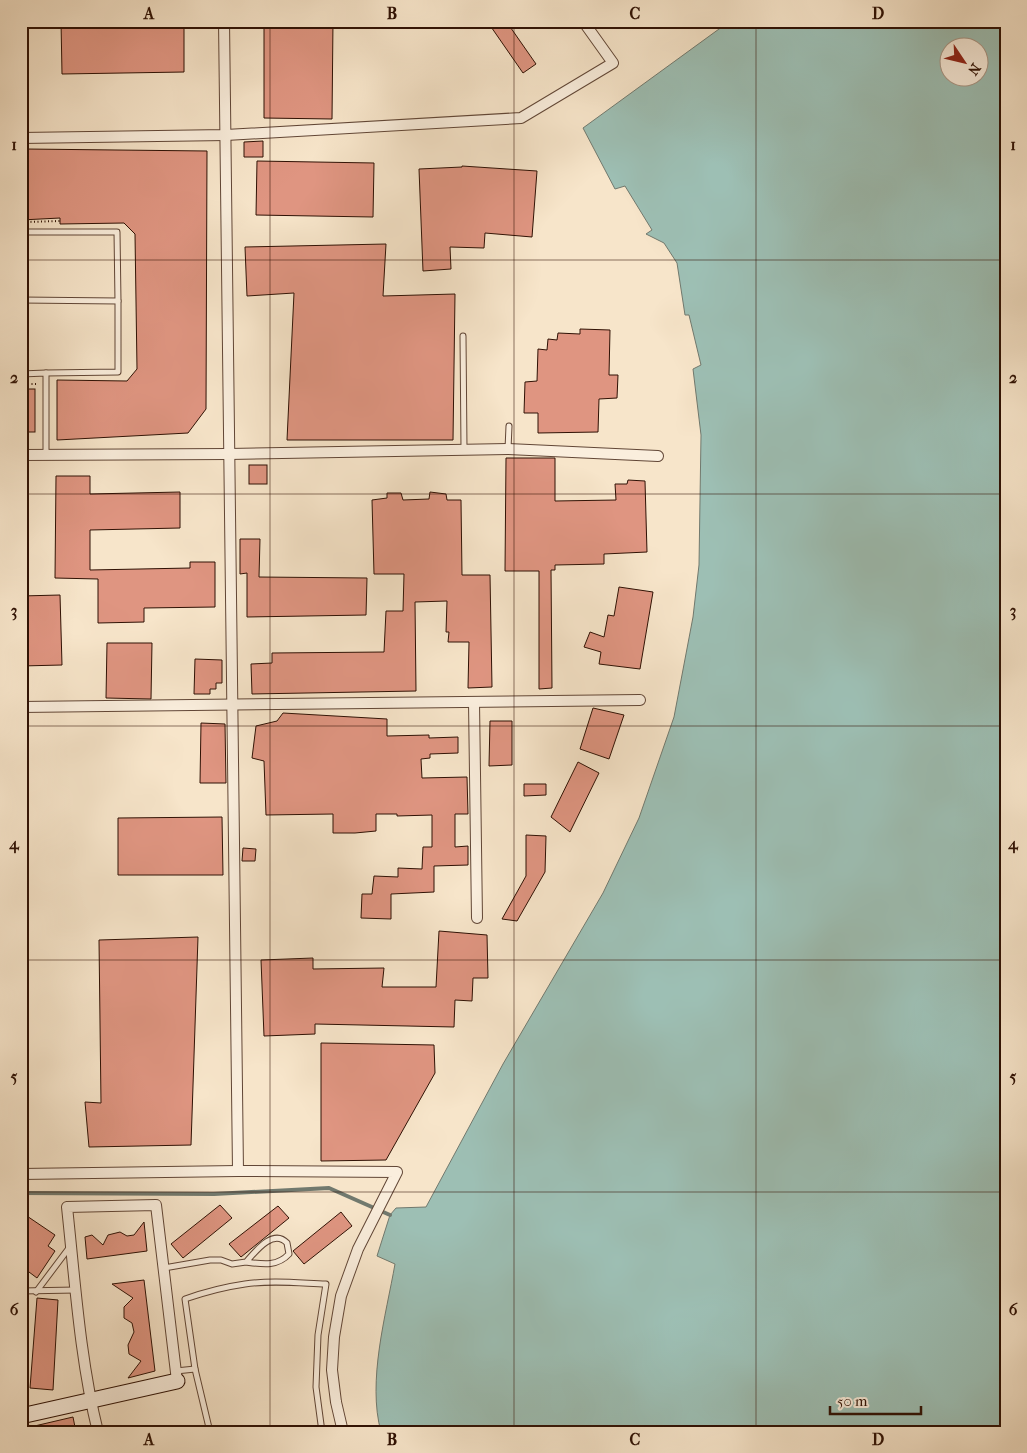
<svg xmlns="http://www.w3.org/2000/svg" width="1027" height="1453" viewBox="0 0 1027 1453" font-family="'IM FELL French Canon',serif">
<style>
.water{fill:#9dbfb4;stroke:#71796e;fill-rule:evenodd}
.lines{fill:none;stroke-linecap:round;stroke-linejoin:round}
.stream{stroke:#71796e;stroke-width:4}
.building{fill:#df9581;stroke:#2f1104}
.lane-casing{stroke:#614636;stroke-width:7}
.street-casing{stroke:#614636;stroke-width:12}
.secondary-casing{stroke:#2f1104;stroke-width:17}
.path{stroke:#2f1104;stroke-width:2;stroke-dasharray:1 2.5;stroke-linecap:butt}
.lane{stroke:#faeedd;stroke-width:5}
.street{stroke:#faeedd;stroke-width:10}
.secondary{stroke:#faeedd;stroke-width:15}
.grid{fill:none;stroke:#2f1104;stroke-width:1;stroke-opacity:0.55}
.neatline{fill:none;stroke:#2f1104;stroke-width:2}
.grid-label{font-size:16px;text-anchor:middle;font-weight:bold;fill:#2f1104}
</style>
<rect width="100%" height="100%" fill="#f7e5ca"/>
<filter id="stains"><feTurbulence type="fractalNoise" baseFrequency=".004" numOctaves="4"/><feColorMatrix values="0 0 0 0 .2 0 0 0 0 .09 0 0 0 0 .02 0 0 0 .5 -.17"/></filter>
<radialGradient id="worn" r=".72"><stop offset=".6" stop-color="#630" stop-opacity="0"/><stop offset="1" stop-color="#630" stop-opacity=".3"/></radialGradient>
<path class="water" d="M730,21H1006V1432H381C367,1381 386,1315 395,1264L377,1256L390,1215L396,1208L426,1207L503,1064L603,893L639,818L674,717L693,617L699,565L701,435L693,369L701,365L689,315H685L677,263L664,243L646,234L652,230L625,186L615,189L583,128ZM950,48H980V78H950Z"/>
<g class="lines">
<path class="stream" d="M21,1193L214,1194L329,1188L390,1215"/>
</g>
<g class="building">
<path d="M61,21H184V72L62,74Z"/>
<path d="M264,21H333L332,119L264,118Z"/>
<path d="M487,21H506L536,64L523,73Z"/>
<path d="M263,141V157H244V142Z"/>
<path d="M26,149L207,151L206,409L188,433L57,440V380L127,381L137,369L135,234L124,223L60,224V218L21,220V164H26Z"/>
<path d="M257,161L374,163L373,217L256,215Z"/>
<path d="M462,166L537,171L532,237L485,233L484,248L450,247L451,269L423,271L419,169L462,167Z"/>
<path d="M386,244L383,296L455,294L453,440H287L294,293L247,296L245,247Z"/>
<path d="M580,329L610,330L609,375H618L617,398L599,399L598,432L538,433V413H524L525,382L537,381L538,349L547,350L548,339L557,340L558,333L580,334Z"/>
<rect x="21" y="389" width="14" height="43"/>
<path d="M506,458H555V501L616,500L615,484H627L628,480L645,481L647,552L604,554V564L555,565V570H551L552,688L539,689V571H505Z"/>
<rect x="249" y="465" width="18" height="19"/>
<path d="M56,476H90V494L180,492V528L90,530V570L190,568V562H215V607L144,608V622L98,623V579L55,578Z"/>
<path d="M430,492L446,494L447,500H461L462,575H490L492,687L468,688L469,642H448L449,632H446L447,601L415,602L416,691L252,694L251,664L272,663V653L384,652L386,611H403L404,574H374L372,500L387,498V493H401L403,500L429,499Z"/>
<path d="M240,539H260L259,577L367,578L366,615L247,617V573L240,574Z"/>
<path d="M619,587L653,592L640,669L599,664L601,652L584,647L590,632L604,637L608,615L614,616Z"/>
<path d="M60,595L62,665L21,666V596Z"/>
<path d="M107,643H152L151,699L106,698Z"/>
<path d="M195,659L222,660V683H216V689H210V694H194Z"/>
<path d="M593,708L624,715L609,759L580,749Z"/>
<path d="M283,713L387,719V736L429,735V738L458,737V753L430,754V758L421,759L422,778L467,777L468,814H455V847L468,846V865L434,866V892L391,894V919L361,918L362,894H372L374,876L398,877V868L422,869L423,847H432V815L397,816V814H376V831L355,833H333V814L266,815L264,761L252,758L256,726L277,721Z"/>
<path d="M490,721H512V765L489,766Z"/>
<path d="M201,723L225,724L226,783H200Z"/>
<path d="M578,762L599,773L570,832L551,817Z"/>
<path d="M524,784H546V795L524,796Z"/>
<path d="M222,817L223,875H118V818Z"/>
<path d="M526,835L546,836L545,872L517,921L502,919L526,876Z"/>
<path d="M243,848L256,849L255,861H242Z"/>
<path d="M439,931L487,935L488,978H473L472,1001L455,1000L454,1027L315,1024V1034L264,1036L261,960L313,958V969L384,968L382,987H436Z"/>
<path d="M198,937L191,1145L89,1147L85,1102L101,1103L99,940Z"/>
<path d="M321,1043L434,1045L435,1073L386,1160L321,1161Z"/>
<path d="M220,1205L232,1218L183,1258L171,1244Z"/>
<path d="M278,1206L289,1218L241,1257L229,1244Z"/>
<path d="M21,1212L55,1235L48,1246L55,1251L37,1278L29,1272L21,1283Z"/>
<path d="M341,1212L352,1226L304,1264L293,1251Z"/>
<path d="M144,1222L147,1251L87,1259L85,1237L92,1235L103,1245L108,1235L120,1232L127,1236L134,1235Z"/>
<path d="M144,1280L155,1371L128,1378L141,1361L129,1354L128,1345L134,1332L132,1323L124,1318V1307L133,1298L112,1284Z"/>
<path d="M37,1298L58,1300L53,1390L30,1388Z"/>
<path d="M73,1417L76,1432H27L26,1428Z"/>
</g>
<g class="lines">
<defs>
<g id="lane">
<path d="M21,232H117L118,301"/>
<path d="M21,300L118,301V372L46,373"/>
<path d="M463,336L464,449"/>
<path d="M21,374L46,373V455"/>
<path d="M508,449L509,426"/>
<path d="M164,1268L210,1260H221L232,1264L246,1262C255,1252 273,1228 287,1243L289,1254C277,1267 262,1264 246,1262"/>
<path d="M21,1291L76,1290"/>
<path d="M36,1292L69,1248"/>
<path d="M176,1371L195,1369"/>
<path d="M210,1432L195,1369L185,1299C205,1292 224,1287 245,1284C271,1280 299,1283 326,1284L318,1335L316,1387L322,1432"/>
</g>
<g id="street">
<path d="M224,21L238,1171"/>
<path d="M21,138L226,135L521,118L613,63L583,21"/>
<path d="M21,455L229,454L508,449L658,456"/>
<path d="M474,702L477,918"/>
<path d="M21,707L640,700"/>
<path d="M21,1174L238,1171L397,1172L358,1249L341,1296L334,1337L332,1370L336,1402L343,1432"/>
<path d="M98,1432C80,1360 75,1281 67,1207L156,1205L177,1381"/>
</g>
<path id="secondary" d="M21,1416L177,1381"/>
</defs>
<use href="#lane" class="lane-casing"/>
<use href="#street" class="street-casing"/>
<use href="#secondary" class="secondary-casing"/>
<g class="path">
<path d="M27,222L60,221"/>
<path d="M21,384H36"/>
</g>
<use href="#lane" class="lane"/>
<use href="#street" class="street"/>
<use href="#secondary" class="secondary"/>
</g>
<path class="grid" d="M270,21V1432M514,21V1432M756,21V1432M21,260H1006M21,494H1006M21,726H1006M21,960H1006M21,1192H1006"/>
<rect width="1027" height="1453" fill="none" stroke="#f7e5ca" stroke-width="55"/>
<g transform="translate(964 62) rotate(125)"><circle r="24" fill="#faeedd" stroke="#a99686"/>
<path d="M0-4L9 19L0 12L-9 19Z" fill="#8f2418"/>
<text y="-8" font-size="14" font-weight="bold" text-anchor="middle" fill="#2f1104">N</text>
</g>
<path d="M830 1406v8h91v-8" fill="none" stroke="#2f1104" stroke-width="2.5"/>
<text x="837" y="1406" font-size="15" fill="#2f1104" stroke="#faeedd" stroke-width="4" paint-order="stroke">50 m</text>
<rect x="28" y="28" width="972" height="1398" class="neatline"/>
<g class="grid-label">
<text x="149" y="19">A</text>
<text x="392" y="19">B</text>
<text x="635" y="19">C</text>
<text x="878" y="19">D</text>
<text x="14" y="150">1</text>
<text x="1013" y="150">1</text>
<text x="14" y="383">2</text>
<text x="1013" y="383">2</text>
<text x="14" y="616">3</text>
<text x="1013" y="616">3</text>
<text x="14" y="849">4</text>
<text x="1013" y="849">4</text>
<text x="14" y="1082">5</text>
<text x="1013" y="1082">5</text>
<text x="14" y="1315">6</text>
<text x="1013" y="1315">6</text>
<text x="149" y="1445">A</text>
<text x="392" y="1445">B</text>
<text x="635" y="1445">C</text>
<text x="878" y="1445">D</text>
</g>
<rect width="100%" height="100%" filter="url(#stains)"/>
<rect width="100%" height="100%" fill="url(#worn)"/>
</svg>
